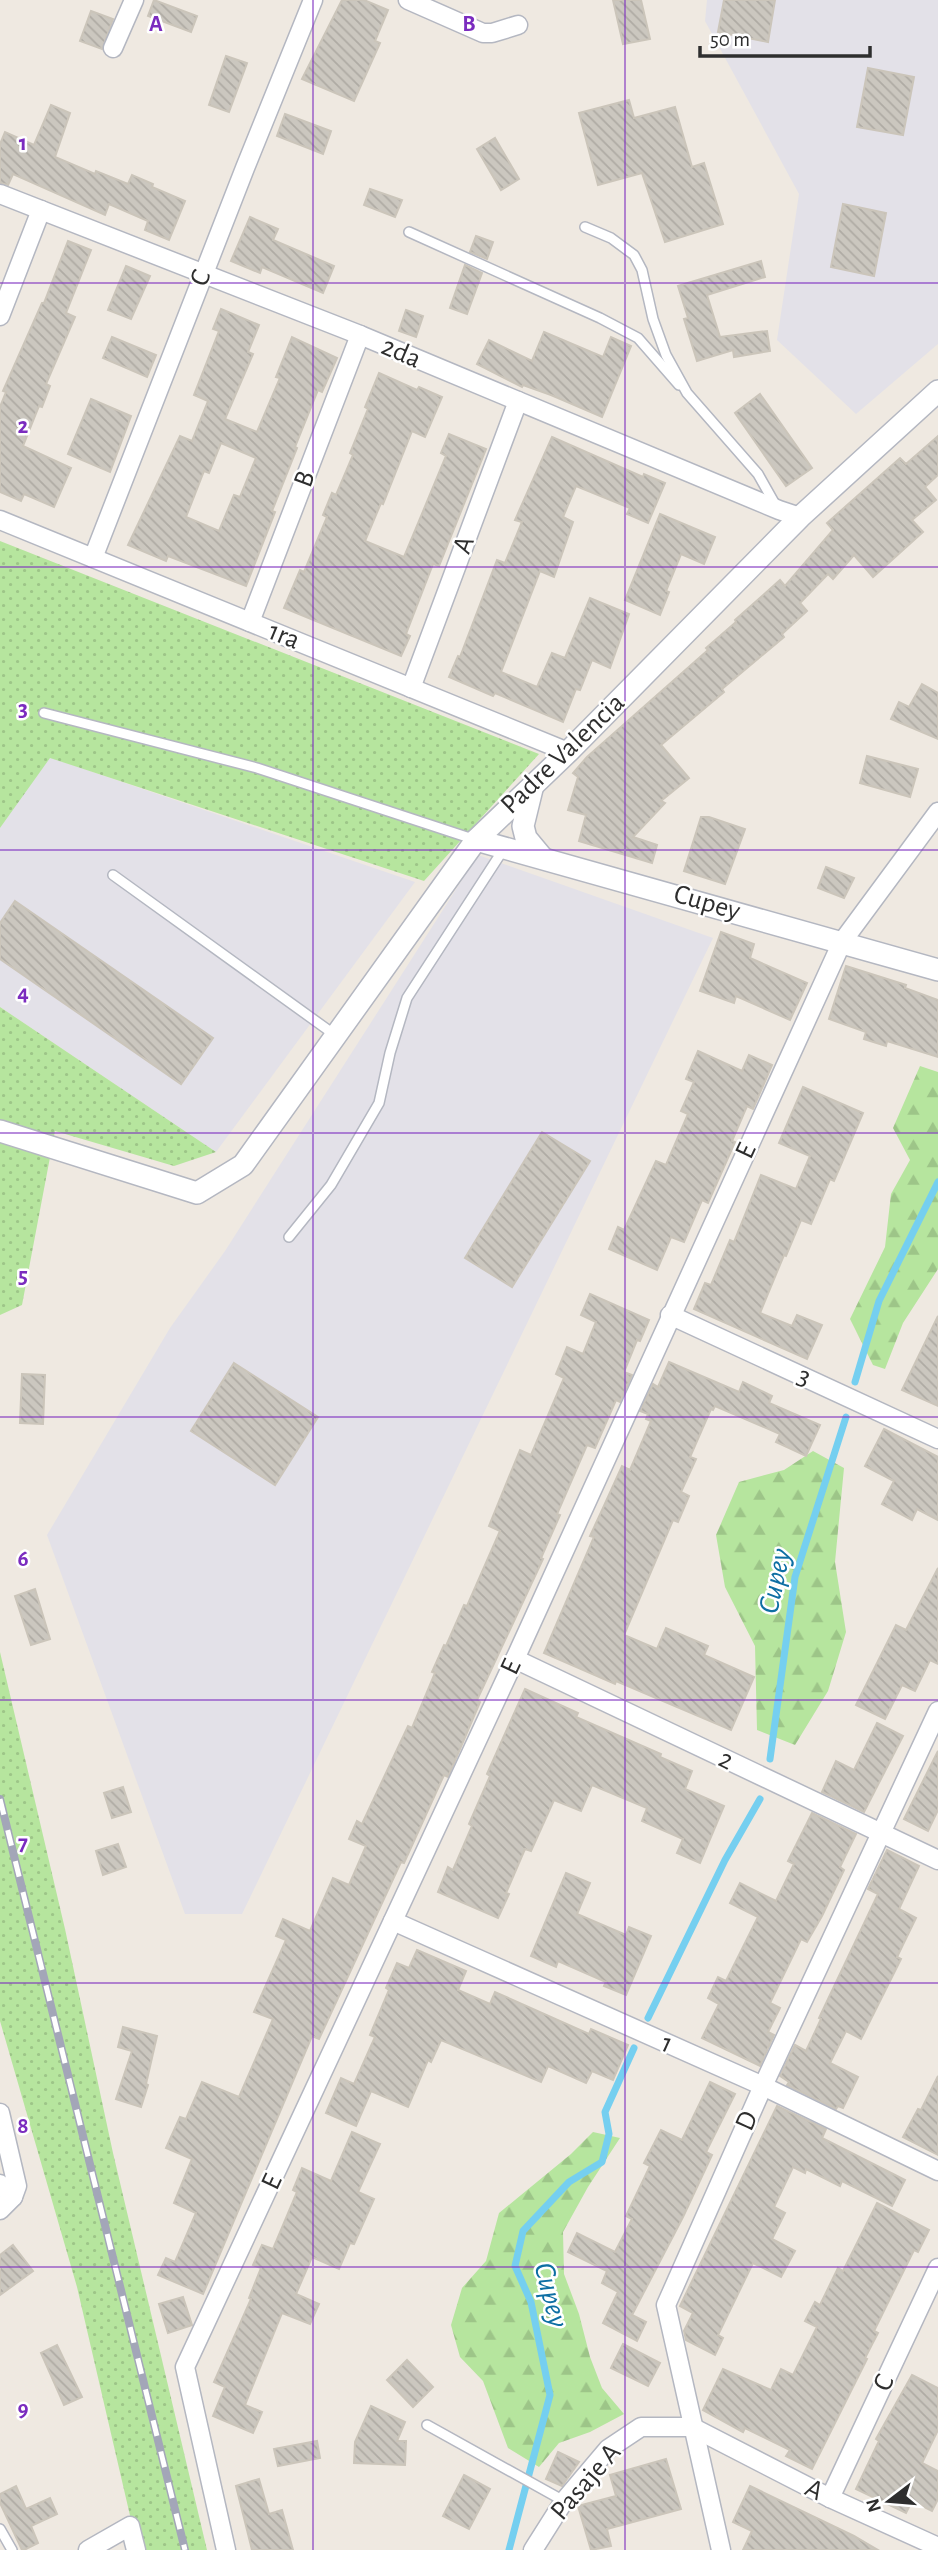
<svg xmlns="http://www.w3.org/2000/svg" width="938" height="2550" viewBox="0 0 938 2550" font-family="'Alegreya Sans',sans-serif">
<style>
.industrial{fill:#e3e1e8}
.grass{fill:url(#grass-dots)}
.forest{fill:url(#forest-firs)}
.lines{fill:none;stroke-linecap:round;stroke-linejoin:round}
.stream{stroke:#75cff0;stroke-width:7}
.building{fill:url(#building-back-hatch);stroke:#cbc5ba;stroke-width:2;fill-rule:evenodd}
.service-casing{stroke:#b4b7c1;stroke-width:12}
.minor-casing{stroke:#b4b7c1;stroke-width:21}
.tertiary-casing{stroke:#b4b7c1;stroke-width:24}
.service{stroke:#fff;stroke-width:9}
.minor{stroke:#fff;stroke-width:18}
.tertiary{stroke:#fff;stroke-width:21}
.rail-casing{stroke:#a3a6b8;stroke-width:8}
.rail{stroke:#fff;stroke-width:5;stroke-dasharray:16;stroke-linecap:butt}
.grid{fill:none;stroke:#7b2cbf;stroke-width:2;stroke-opacity:0.55}
.labels{text-anchor:middle;dominant-baseline:central;stroke-width:5;stroke-linejoin:round;paint-order:stroke}
.street-label{font-size:28px;fill:#2e2e2e;stroke:#fff}
.water-label{font-size:30px;font-style:italic;fill:#0d6fa3;stroke:#fff}
.grid-label{font-size:23px;text-anchor:middle;font-weight:bold;fill:#7b2cbf;stroke:#fff;stroke-width:5;stroke-linejoin:round;paint-order:stroke}
</style>
<defs>
<pattern id="grass-dots" width="8" height="8" patternUnits="userSpaceOnUse" patternTransform="scale(1.75)"><rect width="8" height="8" fill="#b6e59e"/><path d="M2 2h.1M6 6h.1" fill="none" stroke="#9dc588" stroke-width="1.8" stroke-linecap="round"/></pattern>
<pattern id="forest-firs" width="22" height="20" patternUnits="userSpaceOnUse" patternTransform="scale(1.75)"><rect width="22" height="20" fill="#b6e59e"/><path d="M5 1l3.5 6h-7zM16 11l3.5 6h-7z" fill="#9dc588"/></pattern>
<pattern id="building-back-hatch" width="6" height="6" patternUnits="userSpaceOnUse" patternTransform="scale(1.75)"><rect width="6" height="6" fill="#cbc7bf"/><path d="M-1 5l2 2M0 0l6 6M5-1l2 2" fill="none" stroke="#afaba4"/></pattern>
</defs>
<rect width="100%" height="100%" fill="#efe9e1"/>
<g class="industrial">
<path d="M707,0H938V344L856,414L777,340L799,194L705,21Z"/>
<path d="M49,757L415,882L216,1152L0,1007V828Z"/>
<path d="M478,855L713,938L242,1914H185L47,1535L170,1328L225,1251Z"/>
</g>
<g class="grass">
<path d="M0,541L539,754L424,881L50,758L0,828Z"/>
<path d="M0,1007L216,1152L174,1166L55,1131L22,1305L0,1315Z"/>
<path d="M0,1652L65,1929L113,2153L207,2550H138L77,2287L0,2021Z"/>
</g>
<g class="forest">
<path d="M920,1066L938,1072V1269L903,1323L885,1369L873,1365L850,1319L885,1247L891,1194L910,1160L893,1128Z"/>
<path d="M813,1451L844,1468L835,1562L846,1632L828,1691L795,1745L757,1730L755,1646L725,1587L716,1535L739,1482L784,1470Z"/>
<path d="M593,2132L620,2138L588,2187L563,2232L564,2274L579,2314L590,2357L602,2388L624,2414L590,2432L559,2443L539,2467L508,2448L483,2381L460,2357L451,2325L462,2288L486,2261L499,2213L571,2154Z"/>
</g>
<g class="lines">
<g class="stream">
<path d="M855,1382L879,1301L938,1182"/>
<path d="M770,1759L795,1577L846,1417"/>
<path d="M648,2018L725,1860L760,1799"/>
<path d="M509,2550L550,2395L531,2302L515,2266L523,2231L569,2182L602,2162L609,2134L605,2112L634,2048"/>
</g>
</g>
<g class="building">
<path d="M154,0L197,16L191,32L148,16Z"/>
<path d="M342,0H364L388,10L375,41L380,43L354,101L302,79Z"/>
<path d="M613,0H641L650,39L623,44Z"/>
<path d="M724,0H775L768,42L718,32Z"/>
<path d="M91,11L113,19L102,49L80,41Z"/>
<path d="M226,56L247,63L229,112L209,105Z"/>
<path d="M868,68L914,77L903,135L857,127Z"/>
<path d="M629,100L634,118L675,107L692,167L704,163L723,224L665,242L642,173L598,185L579,113Z"/>
<path d="M51,105L70,113L55,157L95,174L96,171L128,184L132,175L153,184L152,187L185,201L169,240L145,230L148,221L109,204L105,215L13,174L8,185L0,183V144L5,132L34,145Z"/>
<path d="M285,114L331,131L323,154L277,136Z"/>
<path d="M495,138L519,179L501,190L477,149Z"/>
<path d="M370,189L402,200L395,217L364,205Z"/>
<path d="M843,204L886,213L874,276L831,267Z"/>
<path d="M250,217L278,229L273,240L334,266L323,293L262,267L260,273L231,261Z"/>
<path d="M476,236L493,242L487,259L470,252Z"/>
<path d="M68,241L91,250L66,313L75,317L46,384L50,386L42,407L39,406L23,446L71,468L54,507L24,494L21,501L0,492V407L6,392L3,391L42,303H44Z"/>
<path d="M761,261L765,277L707,295L720,337L767,331L770,351L734,357L733,350L697,361L684,319L688,318L678,286Z"/>
<path d="M465,265L482,273L467,314L450,308Z"/>
<path d="M126,266L150,276L131,319L108,310Z"/>
<path d="M221,309L259,325L248,352L253,354L225,419L257,432L280,378L276,377L292,337L337,358L322,392L318,390L295,447L297,448L272,511L275,512L246,586L168,556L166,561L128,545L180,436L192,441L208,401L194,395L219,331L213,329ZM221,443L256,458L240,497L234,495L219,531L186,517L204,471L209,473Z"/>
<path d="M406,310L423,316L416,337L399,331Z"/>
<path d="M544,332L603,357L611,337L631,346L602,417L551,395L523,385L522,387L477,364L489,340L532,361Z"/>
<path d="M112,337L156,355L147,377L103,358Z"/>
<path d="M379,373L417,390L419,387L442,397L425,437L412,431L383,504L381,503L365,541L404,557L446,456L441,453L449,434L486,449L439,566L433,564L406,634L410,636L401,656L284,608L300,570L304,572L327,517L323,515L332,493L336,495L353,455L350,453L368,409L365,407Z"/>
<path d="M760,394L812,468L786,486L735,413Z"/>
<path d="M91,399L131,416L110,472L68,454Z"/>
<path d="M938,436V475L925,487L936,500L912,520L923,532L873,577L854,555L833,579L828,574L800,603L807,611L782,634L784,637L722,689L724,692L661,745L689,778L661,801L665,803L633,837L657,845L652,863L579,841L586,815L568,810L578,777L573,773L587,757L708,650L706,648L736,622L735,620L780,580L785,586L833,530L827,523L900,458L906,464Z"/>
<path d="M552,437L643,477L644,474L665,483L648,523L627,514L630,508L576,486L563,517L573,522L554,577L540,571L501,672L537,687L552,653L565,658L590,598L629,614L610,668L592,660L580,690L576,689L563,722L495,693L493,696L449,677L458,656L460,657L497,560L505,563L522,522L515,520Z"/>
<path d="M660,514L715,537L704,564L681,554L666,591L669,592L660,615L625,600Z"/>
<path d="M922,684L938,693V739L891,719L899,702L909,707Z"/>
<path d="M867,756L918,769L910,797L860,783Z"/>
<path d="M701,817H709L745,829L725,884L684,871Z"/>
<path d="M826,867L854,878L844,898L818,888Z"/>
<path d="M15,901L213,1038L181,1084L0,959V923Z"/>
<path d="M721,932L754,944L750,958L807,983L790,1020L736,996L734,1003L700,991Z"/>
<path d="M846,966L906,985L905,988L938,1000V1057L887,1041L886,1046L864,1039L866,1032L829,1019Z"/>
<path d="M698,1051L742,1071L749,1055L772,1065L753,1109L747,1106L732,1141L735,1142L708,1203L702,1200L684,1242L671,1237L657,1270L609,1249L618,1227L624,1230L656,1161L666,1165L688,1114L681,1111L694,1082L686,1079Z"/>
<path d="M803,1087L863,1113L834,1181L830,1179L811,1224L801,1220L786,1256L784,1255L760,1313L792,1326L797,1315L822,1325L807,1359L694,1309L705,1283L711,1285L730,1240L734,1242L761,1175L796,1189L810,1156L779,1143Z"/>
<path d="M542,1132L590,1161L512,1287L465,1258Z"/>
<path d="M590,1294L649,1320L640,1341L637,1340L624,1372L632,1375L620,1402L616,1400L595,1448L587,1445L557,1514L560,1515L541,1558L543,1559L477,1700L480,1702L454,1763L448,1777L444,1775L404,1863L401,1862L319,2039L312,2036L203,2294L158,2275L166,2258L175,2262L196,2213L174,2203L192,2159L166,2148L180,2117L186,2119L202,2082L239,2097L273,2019L254,2012L286,1940L276,1936L283,1919L310,1931L333,1878L349,1885L366,1846L349,1839L357,1821L362,1824L408,1726L412,1728L435,1673L432,1672L444,1645L446,1646L464,1605L467,1606L500,1531L489,1526L520,1450L531,1455L564,1378L556,1374L567,1347L583,1354L596,1322L581,1315Z"/>
<path d="M938,1316V1406L902,1390Z"/>
<path d="M669,1362L739,1392L743,1382L772,1396L769,1403L820,1425L806,1456L776,1442L780,1434L715,1406L713,1410L711,1409L690,1457L696,1459L681,1492L689,1496L678,1522L673,1520L624,1635L657,1649L666,1628L708,1646L704,1655L754,1677L731,1730L616,1681L615,1684L544,1653L594,1537L590,1536L603,1508L622,1466L630,1470L651,1421L646,1419L648,1414L640,1411L653,1384L658,1387Z"/>
<path d="M234,1363L318,1417L275,1485L191,1431Z"/>
<path d="M22,1374L45,1375L43,1424L20,1423Z"/>
<path d="M884,1429L938,1457V1520L917,1509L912,1520L882,1504L894,1481L865,1466Z"/>
<path d="M938,1568V1664L930,1660L915,1691L902,1685L885,1719L856,1705L896,1625L906,1630Z"/>
<path d="M35,1589L50,1639L31,1645L15,1596Z"/>
<path d="M525,1689L578,1713L576,1717L661,1754L660,1757L692,1771L685,1789L724,1806L700,1863L677,1853L683,1839L642,1821L647,1808L592,1785L581,1811L554,1800L531,1851L525,1849L506,1893L509,1894L498,1918L438,1892L448,1867L453,1870L472,1826L469,1824L490,1776L487,1774Z"/>
<path d="M877,1723L903,1736L864,1812L822,1792L836,1761L854,1770Z"/>
<path d="M938,1751V1810L928,1831L904,1819Z"/>
<path d="M123,1787L131,1812L112,1818L104,1793Z"/>
<path d="M812,1813L856,1834L840,1867L844,1870L822,1916L807,1942L801,1939L770,2003L780,2008L768,2032L774,2035L760,2066L702,2038L719,2004L708,1998L718,1977L726,1981L758,1917L730,1903L740,1883L776,1901L794,1864L788,1861Z"/>
<path d="M118,1844L126,1867L103,1875L96,1851Z"/>
<path d="M887,1850L919,1866L899,1909L916,1918L897,1957L901,1959L861,2039L846,2031L830,2063L858,2077L843,2108L838,2106L836,2109L787,2085L789,2082L780,2076L795,2045L806,2051L821,2019L819,2018L878,1894L868,1889Z"/>
<path d="M566,1873L590,1883L577,1914L626,1935L629,1927L651,1936L626,1995L604,1986L606,1982L558,1961L556,1967L531,1956Z"/>
<path d="M417,1950L466,1971L458,1990L490,2004L495,1992L589,2034L591,2029L628,2045L613,2080L592,2071L586,2083L548,2066L541,2082L441,2040L431,2062L428,2060L408,2107L371,2091L356,2126L326,2113L341,2078L354,2084L375,2037L370,2035L389,1990L386,1988L397,1963L409,1968Z"/>
<path d="M123,2027L157,2036L146,2084L148,2085L141,2107L116,2099L132,2051L118,2047Z"/>
<path d="M938,2076V2155L903,2137L918,2109L921,2110Z"/>
<path d="M710,2082L735,2094L706,2152L712,2155L683,2217L632,2315L646,2322L637,2341L603,2323L618,2292L602,2283L607,2271L568,2252L577,2233L615,2252L632,2219L626,2216L650,2166L644,2163L661,2130L682,2140Z"/>
<path d="M777,2106L826,2129L822,2138L905,2180L892,2206L842,2181L840,2186L806,2169L805,2173L793,2167L774,2207L785,2213L772,2239L795,2251L781,2277L753,2263L718,2335L723,2338L715,2355L686,2340L684,2331L693,2313L680,2306Z"/>
<path d="M352,2132L380,2144L358,2192L374,2199L354,2244L350,2243L339,2269L312,2257L296,2294L319,2304L310,2324L282,2313L245,2405L262,2412L253,2433L213,2416L225,2387L214,2382L251,2299L249,2298L261,2268L253,2265L262,2245L273,2249L297,2192L293,2190L302,2168L331,2181Z"/>
<path d="M877,2203L929,2230L918,2252L914,2250L874,2331L878,2333L865,2358L867,2359L812,2469L786,2456L790,2450L745,2428L743,2432L703,2410L723,2369L771,2390L781,2369L793,2375L817,2327L805,2321L815,2302L820,2305L838,2268L843,2271Z"/>
<path d="M13,2245L33,2271L0,2295V2255Z"/>
<path d="M183,2297L192,2325L168,2333L159,2304Z"/>
<path d="M623,2344L660,2363L648,2386L611,2368Z"/>
<path d="M57,2345L82,2397L64,2405L41,2353Z"/>
<path d="M407,2360L433,2387L413,2407L387,2380Z"/>
<path d="M912,2375L938,2388V2430L922,2463L938,2471V2499L932,2511L912,2501L906,2513L856,2489L879,2441L876,2439Z"/>
<path d="M371,2406L405,2422L397,2441H406L405,2465L354,2463L355,2442Z"/>
<path d="M317,2441L320,2458L278,2466L274,2449Z"/>
<path d="M558,2452L579,2462L562,2486L546,2479Z"/>
<path d="M666,2459L681,2509L607,2529L611,2546L591,2550L578,2506L616,2496L610,2475Z"/>
<path d="M464,2475L490,2489L469,2529L443,2516Z"/>
<path d="M259,2479L269,2514L282,2510L293,2550H252L236,2486Z"/>
<path d="M16,2486L26,2509L50,2498L57,2514L31,2526L38,2543L24,2550H22L0,2503V2494Z"/>
<path d="M750,2486L854,2536L878,2550H743L752,2531L733,2522Z"/>
</g>
<g class="lines">
<defs>
<g id="service">
<path d="M585,227L611,238L634,255L642,270L653,319L666,355L687,393L758,474L776,506"/>
<path d="M409,232L600,318L638,338L679,385"/>
<path d="M44,713L257,768L476,840"/>
<path d="M113,875L335,1035"/>
<path d="M289,1237L331,1185L379,1103L390,1053L407,998L505,847"/>
<path d="M427,2425L564,2501"/>
<path d="M0,2529L12,2550"/>
</g>
<g id="minor">
<path d="M408,0L483,33H492L518,25"/>
<path d="M113,48L134,0"/>
<path d="M0,194L360,335L779,510L800,517"/>
<path d="M0,316L41,210"/>
<path d="M0,520L568,752"/>
<path d="M93,558L245,168L313,0"/>
<path d="M250,622L360,335"/>
<path d="M411,688L518,401"/>
<path d="M670,1315L938,1439"/>
<path d="M515,1659L938,1860"/>
<path d="M393,1921L763,2086L938,2171"/>
<path d="M0,2113L17,2186L13,2197L0,2210"/>
<path d="M0,2184L13,2197"/>
<path d="M830,2498L938,2268"/>
<path d="M88,2550L130,2526L136,2550"/>
<path d="M226,2550L185,2367L515,1659L842,942L938,812"/>
<path d="M533,2550L564,2501L608,2449L641,2427H692L830,2498L938,2547"/>
<path d="M721,2550L666,2305L763,2086L938,1711"/>
</g>
<g id="tertiary">
<path d="M533,785L523,826L526,838L541,856"/>
<path d="M476,840L938,970"/>
<path d="M0,1131L197,1193L243,1165L476,840L568,752L800,517L938,391"/>
</g>
</defs>
<use href="#service" class="service-casing"/>
<use href="#minor" class="minor-casing"/>
<use href="#tertiary" class="tertiary-casing"/>
<use href="#service" class="service"/>
<use href="#minor" class="minor"/>
<use href="#tertiary" class="tertiary"/>
<defs>
<path id="rail" d="M0,1799L185,2550"/>
</defs>
<use href="#rail" class="rail-casing"/>
<use href="#rail" class="rail"/>
</g>
<path class="grid" d="M313,0V2550M625,0V2550M0,283H938M0,567H938M0,850H938M0,1133H938M0,1417H938M0,1700H938M0,1983H938M0,2267H938"/>
<g class="labels">
<g class="street-label">
<text transform="translate(201 278) rotate(-69)">C</text>
<text transform="translate(401 353) rotate(23)">2da</text>
<text transform="translate(305 479) rotate(-69)">B</text>
<text transform="translate(464 545) rotate(-70)">A</text>
<text transform="translate(284 636) rotate(22)">1ra</text>
<text transform="translate(563 754) rotate(-44)">Padre Valencia</text>
<text transform="translate(707 903) rotate(16)">Cupey</text>
<text transform="translate(746 1151) rotate(-65)">E</text>
<text transform="translate(804 1377) rotate(25)">3</text>
<text transform="translate(511 1667) rotate(-65)">E</text>
<text transform="translate(726 1760) rotate(26)">2</text>
<text transform="translate(667 2044) rotate(24)">1</text>
<text transform="translate(747 2121) rotate(-66)">D</text>
<text transform="translate(272 2182) rotate(-65)">E</text>
<text transform="translate(884 2383) rotate(-65)">C</text>
<text transform="translate(586 2482) rotate(-49)">Pasaje A</text>
<text transform="translate(814 2490) rotate(27)">A</text>
</g>
<g class="water-label">
<text transform="translate(775 1581) rotate(-78)">Cupey</text>
<text transform="translate(551 2295) rotate(76)">Cupey</text>
</g>
</g>
<g class="grid-label">
<text x="156" y="31">A</text>
<text x="469" y="31">B</text>
<text x="23" y="150">1</text>
<text x="23" y="433">2</text>
<text x="23" y="716">3</text>
<text x="23" y="1000">4</text>
<text x="23" y="1283">5</text>
<text x="23" y="1566">6</text>
<text x="23" y="1850">7</text>
<text x="23" y="2133">8</text>
<text x="23" y="2416">9</text>
</g>
<g transform="translate(889 2501) rotate(254)" stroke="#ffffff" stroke-width="5" paint-order="stroke">
<path d="M0-5L12 26L0 18L-12 26Z" fill="#2e2e2e"/>
<text y="-10" font-size="19" font-weight="bold" text-anchor="middle" fill="#2e2e2e">N</text>
</g>
<path d="M700 46v10h170v-10" fill="none" stroke="#2e2e2e" stroke-width="3.5"/>
<text x="710" y="46" font-size="21" fill="#2e2e2e" stroke="#ffffff" stroke-width="5" paint-order="stroke">50 m</text>
</svg>
